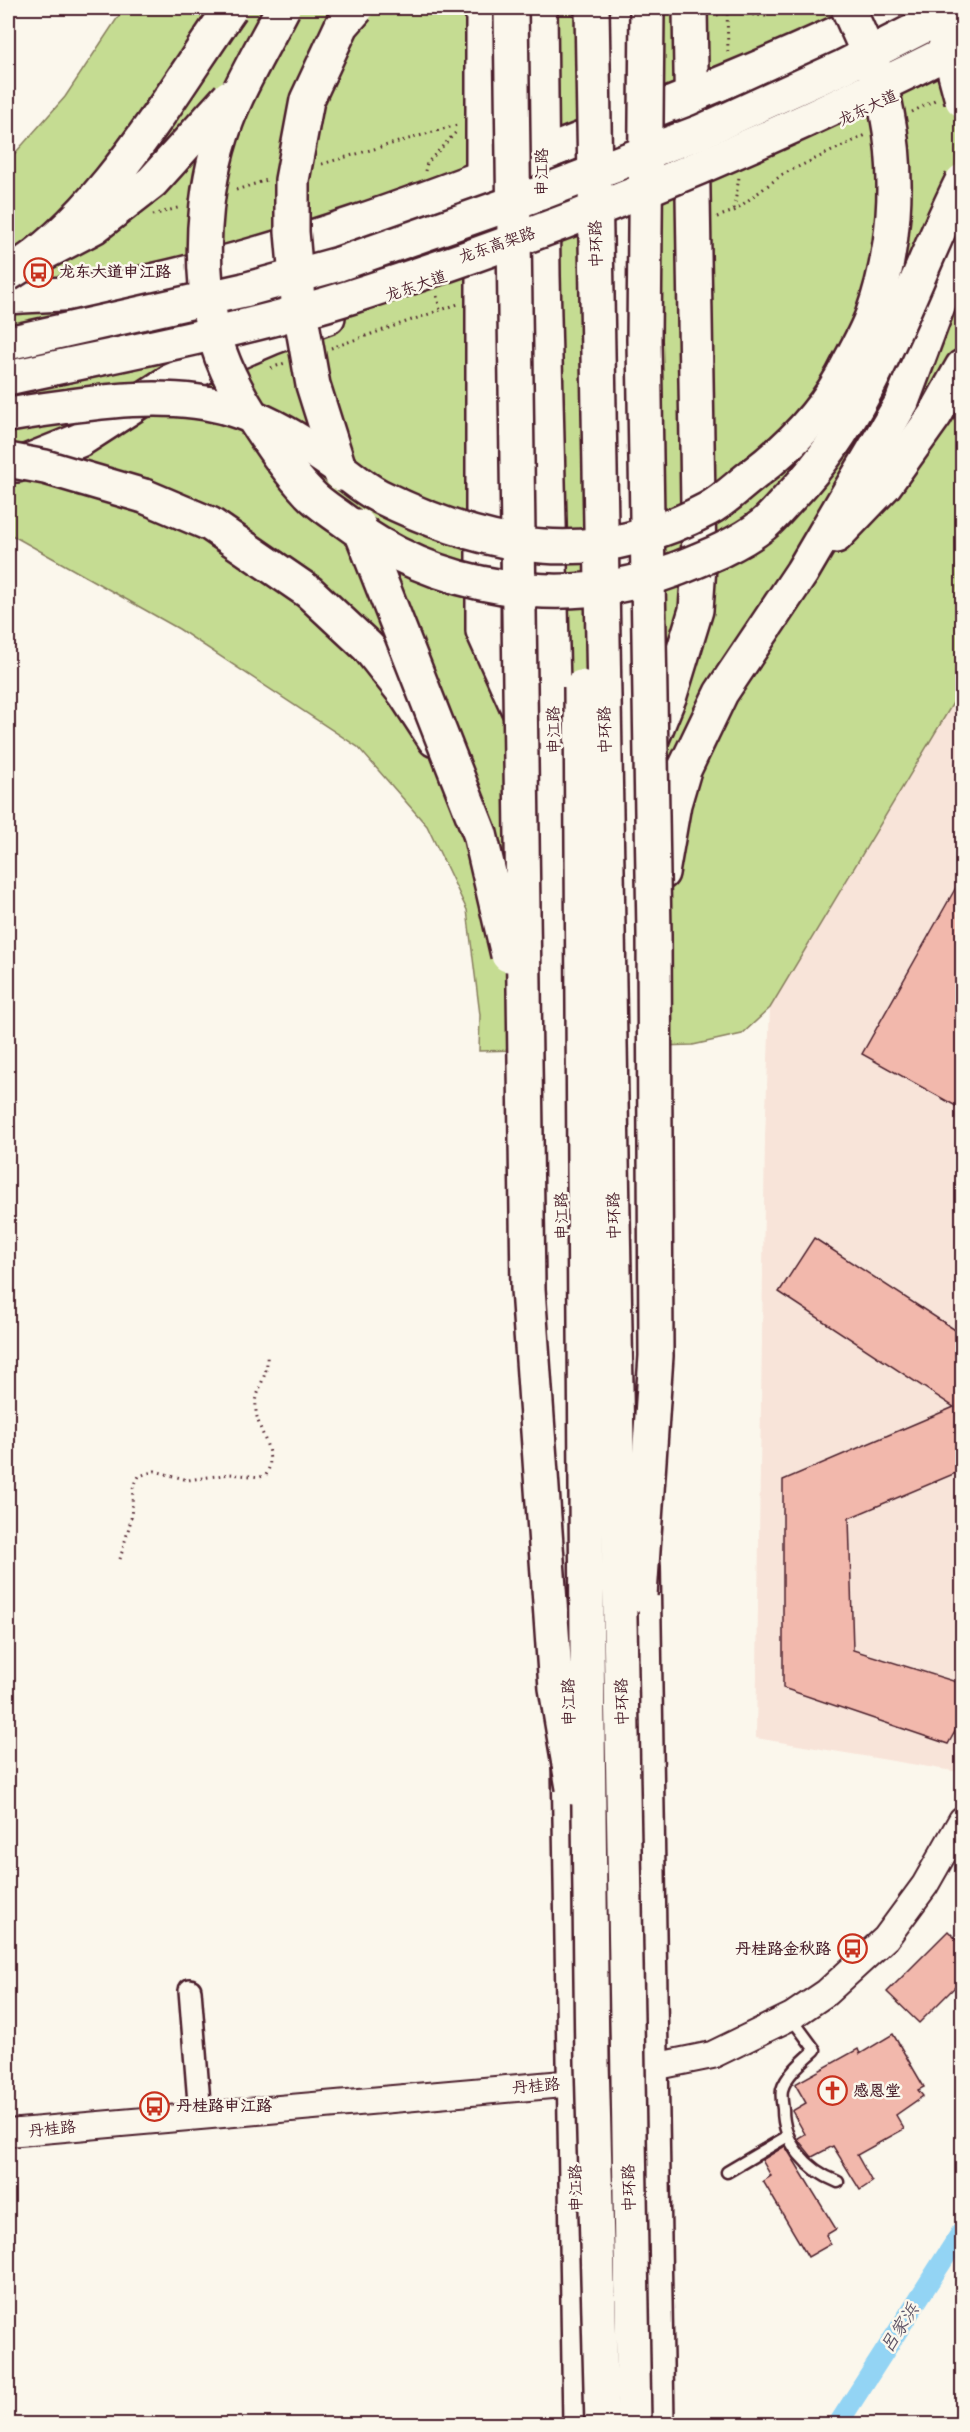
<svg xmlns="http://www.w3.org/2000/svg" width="970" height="2432" viewBox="0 0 970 2432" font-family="'Architects Daughter','LXGW WenKai TC',sans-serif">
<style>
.built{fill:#f8e4d9}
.green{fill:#c5dc92;stroke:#887e5e;stroke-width:1.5}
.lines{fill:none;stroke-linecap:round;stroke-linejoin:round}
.canal{stroke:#93d4f4;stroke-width:20}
.building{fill:#f2b8ac;stroke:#4a1f2b;stroke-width:1.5}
.service-casing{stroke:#4a1f2b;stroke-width:15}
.minor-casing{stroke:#4a1f2b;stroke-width:26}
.tertiary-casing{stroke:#4a1f2b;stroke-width:30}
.primary-casing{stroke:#4a1f2b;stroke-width:38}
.trunk-casing{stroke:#4a1f2b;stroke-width:38}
.path{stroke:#4a1f2b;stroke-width:3;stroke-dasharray:1.5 4.5;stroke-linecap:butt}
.service{stroke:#fbf7ec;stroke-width:10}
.minor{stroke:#fbf7ec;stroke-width:21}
.tertiary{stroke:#fbf7ec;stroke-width:26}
.primary{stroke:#fbf7ec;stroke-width:33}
.trunk{stroke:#fbf7ec;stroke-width:33}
.trunk-bridge-casing{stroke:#4a1f2b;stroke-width:38;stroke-linecap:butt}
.trunk-bridge{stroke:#fbf7ec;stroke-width:33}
.labels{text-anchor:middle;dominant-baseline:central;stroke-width:5;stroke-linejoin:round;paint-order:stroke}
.street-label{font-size:16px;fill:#4a1f2b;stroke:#fbf7ec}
.poi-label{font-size:16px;font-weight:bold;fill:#4a1f2b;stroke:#fbf7ec;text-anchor:start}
.water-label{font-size:18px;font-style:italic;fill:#605567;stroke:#fbf7ec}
</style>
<rect width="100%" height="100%" fill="#fbf7ec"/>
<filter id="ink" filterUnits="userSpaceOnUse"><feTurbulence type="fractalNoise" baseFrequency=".0167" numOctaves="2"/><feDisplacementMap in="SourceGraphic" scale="12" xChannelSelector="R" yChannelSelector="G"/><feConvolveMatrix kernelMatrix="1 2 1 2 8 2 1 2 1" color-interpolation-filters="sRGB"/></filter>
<g filter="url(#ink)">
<path class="built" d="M962,688V1766L959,1772L756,1738L765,1137L770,1008Z"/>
<path class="green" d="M124,8H962V688L770,1008L742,1034L693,1045L479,1051L480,1015L467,910L427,826L358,747L179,629L8,533V161L65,97Z"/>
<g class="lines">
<path class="canal" d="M838,2424L962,2231"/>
</g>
<g class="building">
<path d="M963,875V1110L862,1054Z"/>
<path d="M814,1238L963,1335V1470L849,1518L853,1650L963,1684V1717L948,1744L783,1688V1480L954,1407L779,1292Z"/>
<path d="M948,1931L963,1946V1979L919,2023L887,1992Z"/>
<path d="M893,2034L924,2087L918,2090L923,2096L896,2115L904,2129L857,2155L872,2182L860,2190L833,2146L812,2157L799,2141L798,2138L805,2134L792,2111L806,2103L795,2084L858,2049L860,2054Z"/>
<path d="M785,2146L836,2229L826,2235L831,2244L808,2257L763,2181L771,2176L762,2160Z"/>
</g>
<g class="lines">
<defs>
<g id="service">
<path d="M798,2027L815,2050C804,2060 786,2075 782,2090C781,2095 782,2103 783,2109C783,2144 807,2170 838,2182"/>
<path d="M727,2172L788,2136"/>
</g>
<path id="minor" d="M190,1990L200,2115"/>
<path id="tertiary" d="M8,2133L574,2083L712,2055L792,2016L826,1993L886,1938L925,1885L962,1820"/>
<g id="primary">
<path d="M483,8V631L523,720"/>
<path d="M540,8L543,276L557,852L568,1661"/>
<path d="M621,8L620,252L631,738L640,1404"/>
<path d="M8,297C47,294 90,295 129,286C281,254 426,200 571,143C679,101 786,59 890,8"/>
<path d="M9,465H18L80,440L171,381L271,338L328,317"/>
<path d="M650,744L670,695L696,610L699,566L690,8"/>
<path d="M643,1566L657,2424"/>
<path d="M569,1758L580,2424"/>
</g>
<g id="trunk">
<path d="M144,496L210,524L309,592L368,647L405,694L435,740"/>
<path d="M836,536L885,485L935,415L962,367"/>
<path d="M662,873L674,804L684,770L721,693L802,572L902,402L948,279L958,245L962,204"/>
</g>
</defs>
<use href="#service" class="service-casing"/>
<use href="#minor" class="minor-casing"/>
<use href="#tertiary" class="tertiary-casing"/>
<use href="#primary" class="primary-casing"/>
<use href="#trunk" class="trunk-casing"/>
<g class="path">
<path d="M727,8L728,52"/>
<path d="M717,15L728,12L765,16L778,8"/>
<path d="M912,112L935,100"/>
<path d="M322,164L457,125"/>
<path d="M425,171L427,163L458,130"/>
<path d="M236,190L267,180"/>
<path d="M734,209L739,177"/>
<path d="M153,215L181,207"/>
<path d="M717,217L734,211L783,174L866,135"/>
<path d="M437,296L440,310"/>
<path d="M331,348L458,304"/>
<path d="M271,368L285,363"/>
<path d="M120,1559L131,1520L133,1488L139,1476L155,1471L188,1480L230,1474L260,1477L266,1475C278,1454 258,1432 256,1411C254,1390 269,1376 267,1356"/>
</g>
<use href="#service" class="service"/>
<use href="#minor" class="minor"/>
<use href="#tertiary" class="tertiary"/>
<use href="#primary" class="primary"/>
<use href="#trunk" class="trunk"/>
<defs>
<g id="trunk-bridge">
<path d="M283,8C268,37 251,66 237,96C205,164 197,247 211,320C218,357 237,394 257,424C273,448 289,472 309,493C318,503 331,511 342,519C436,591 564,611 674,570C704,558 738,545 763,525C774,516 783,504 793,494C876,406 909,287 962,181"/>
<path d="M511,8L528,1289L556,1688L573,1788"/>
<path d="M592,8L634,2424"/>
<path d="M944,33L962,100"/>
<path d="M31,260L94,227L152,182L229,97"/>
<path d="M8,274C100,220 170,95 231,8"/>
<path d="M8,343L244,290L339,264L538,194L700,132L843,67L959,8"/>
<path d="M8,378C122,353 238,332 350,297C561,230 765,145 962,45"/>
<path d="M8,415C76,405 164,388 231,409C270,421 302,442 335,465C349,475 363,488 379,496C490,551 594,570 708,509C723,501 736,488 750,477C790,447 827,409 849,363C857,348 866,332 872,316C895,252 900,179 887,113C881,76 862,41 848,8"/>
<path d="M8,460L45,467L144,496"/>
<path d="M341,474L313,385L298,300L292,232V180L307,100L342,25L357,8"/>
<path d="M359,526L480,834L508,955"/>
<path d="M581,687L587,1644L592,2062L602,2424"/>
<path d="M640,1595L656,1356L654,934L644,340L647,8"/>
</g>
</defs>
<use href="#trunk-bridge" class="trunk-bridge-casing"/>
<use href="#trunk-bridge" class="trunk-bridge"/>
</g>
</g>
<defs>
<symbol id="bus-ring" viewBox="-11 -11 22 22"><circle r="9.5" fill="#fbf7ec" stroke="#c8321e" stroke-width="1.5"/><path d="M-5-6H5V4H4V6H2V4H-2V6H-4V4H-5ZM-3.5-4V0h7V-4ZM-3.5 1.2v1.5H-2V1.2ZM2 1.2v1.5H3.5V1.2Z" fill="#c8321e"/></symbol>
<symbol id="church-ring" viewBox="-11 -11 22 22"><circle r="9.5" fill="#fbf7ec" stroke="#c8321e" stroke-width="1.5"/><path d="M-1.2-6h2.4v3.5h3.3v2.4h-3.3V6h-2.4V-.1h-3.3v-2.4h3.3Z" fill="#c8321e"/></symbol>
</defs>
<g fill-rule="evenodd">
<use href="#bus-ring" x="22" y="256" width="33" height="33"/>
<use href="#bus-ring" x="836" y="1932" width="33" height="33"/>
<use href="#church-ring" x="816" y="2074" width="33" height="33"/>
<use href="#bus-ring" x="138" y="2090" width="33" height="33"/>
</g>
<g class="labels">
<g class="street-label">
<text transform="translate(868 108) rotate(-25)">龙东大道</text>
<text transform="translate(542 172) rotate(-90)">申江路</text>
<text transform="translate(596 244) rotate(-91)">中环路</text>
<text transform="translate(497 245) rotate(-19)">龙东高架路</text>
<text transform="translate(416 286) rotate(-19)">龙东大道</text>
<text transform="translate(554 730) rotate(-91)">申江路</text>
<text transform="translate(605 730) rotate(-91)">中环路</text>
<text transform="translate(562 1216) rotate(-91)">申江路</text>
<text transform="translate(614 1216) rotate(-91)">中环路</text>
<text transform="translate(569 1702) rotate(-91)">申江路</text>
<text transform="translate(622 1702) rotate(-91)">中环路</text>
<text transform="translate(536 2086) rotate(-5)">丹桂路</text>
<text transform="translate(52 2129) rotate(-6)">丹桂路</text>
<text transform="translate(576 2188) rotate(-91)">申江路</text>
<text transform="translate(629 2188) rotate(-91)">中环路</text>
</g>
<g class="poi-label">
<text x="59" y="272">龙东大道申江路</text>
<text x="831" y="1949" text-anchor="end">丹桂路金秋路</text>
<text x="853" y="2091">感恩堂</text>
<text x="176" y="2106">丹桂路申江路</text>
</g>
<g class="water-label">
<text transform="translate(900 2328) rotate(-57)">吕家浜</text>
</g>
</g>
<rect width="970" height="2432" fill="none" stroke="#fbf7ec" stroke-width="30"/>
<rect x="15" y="15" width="940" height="2402" fill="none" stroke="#4a1f2b" stroke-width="2" filter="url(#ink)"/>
</svg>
